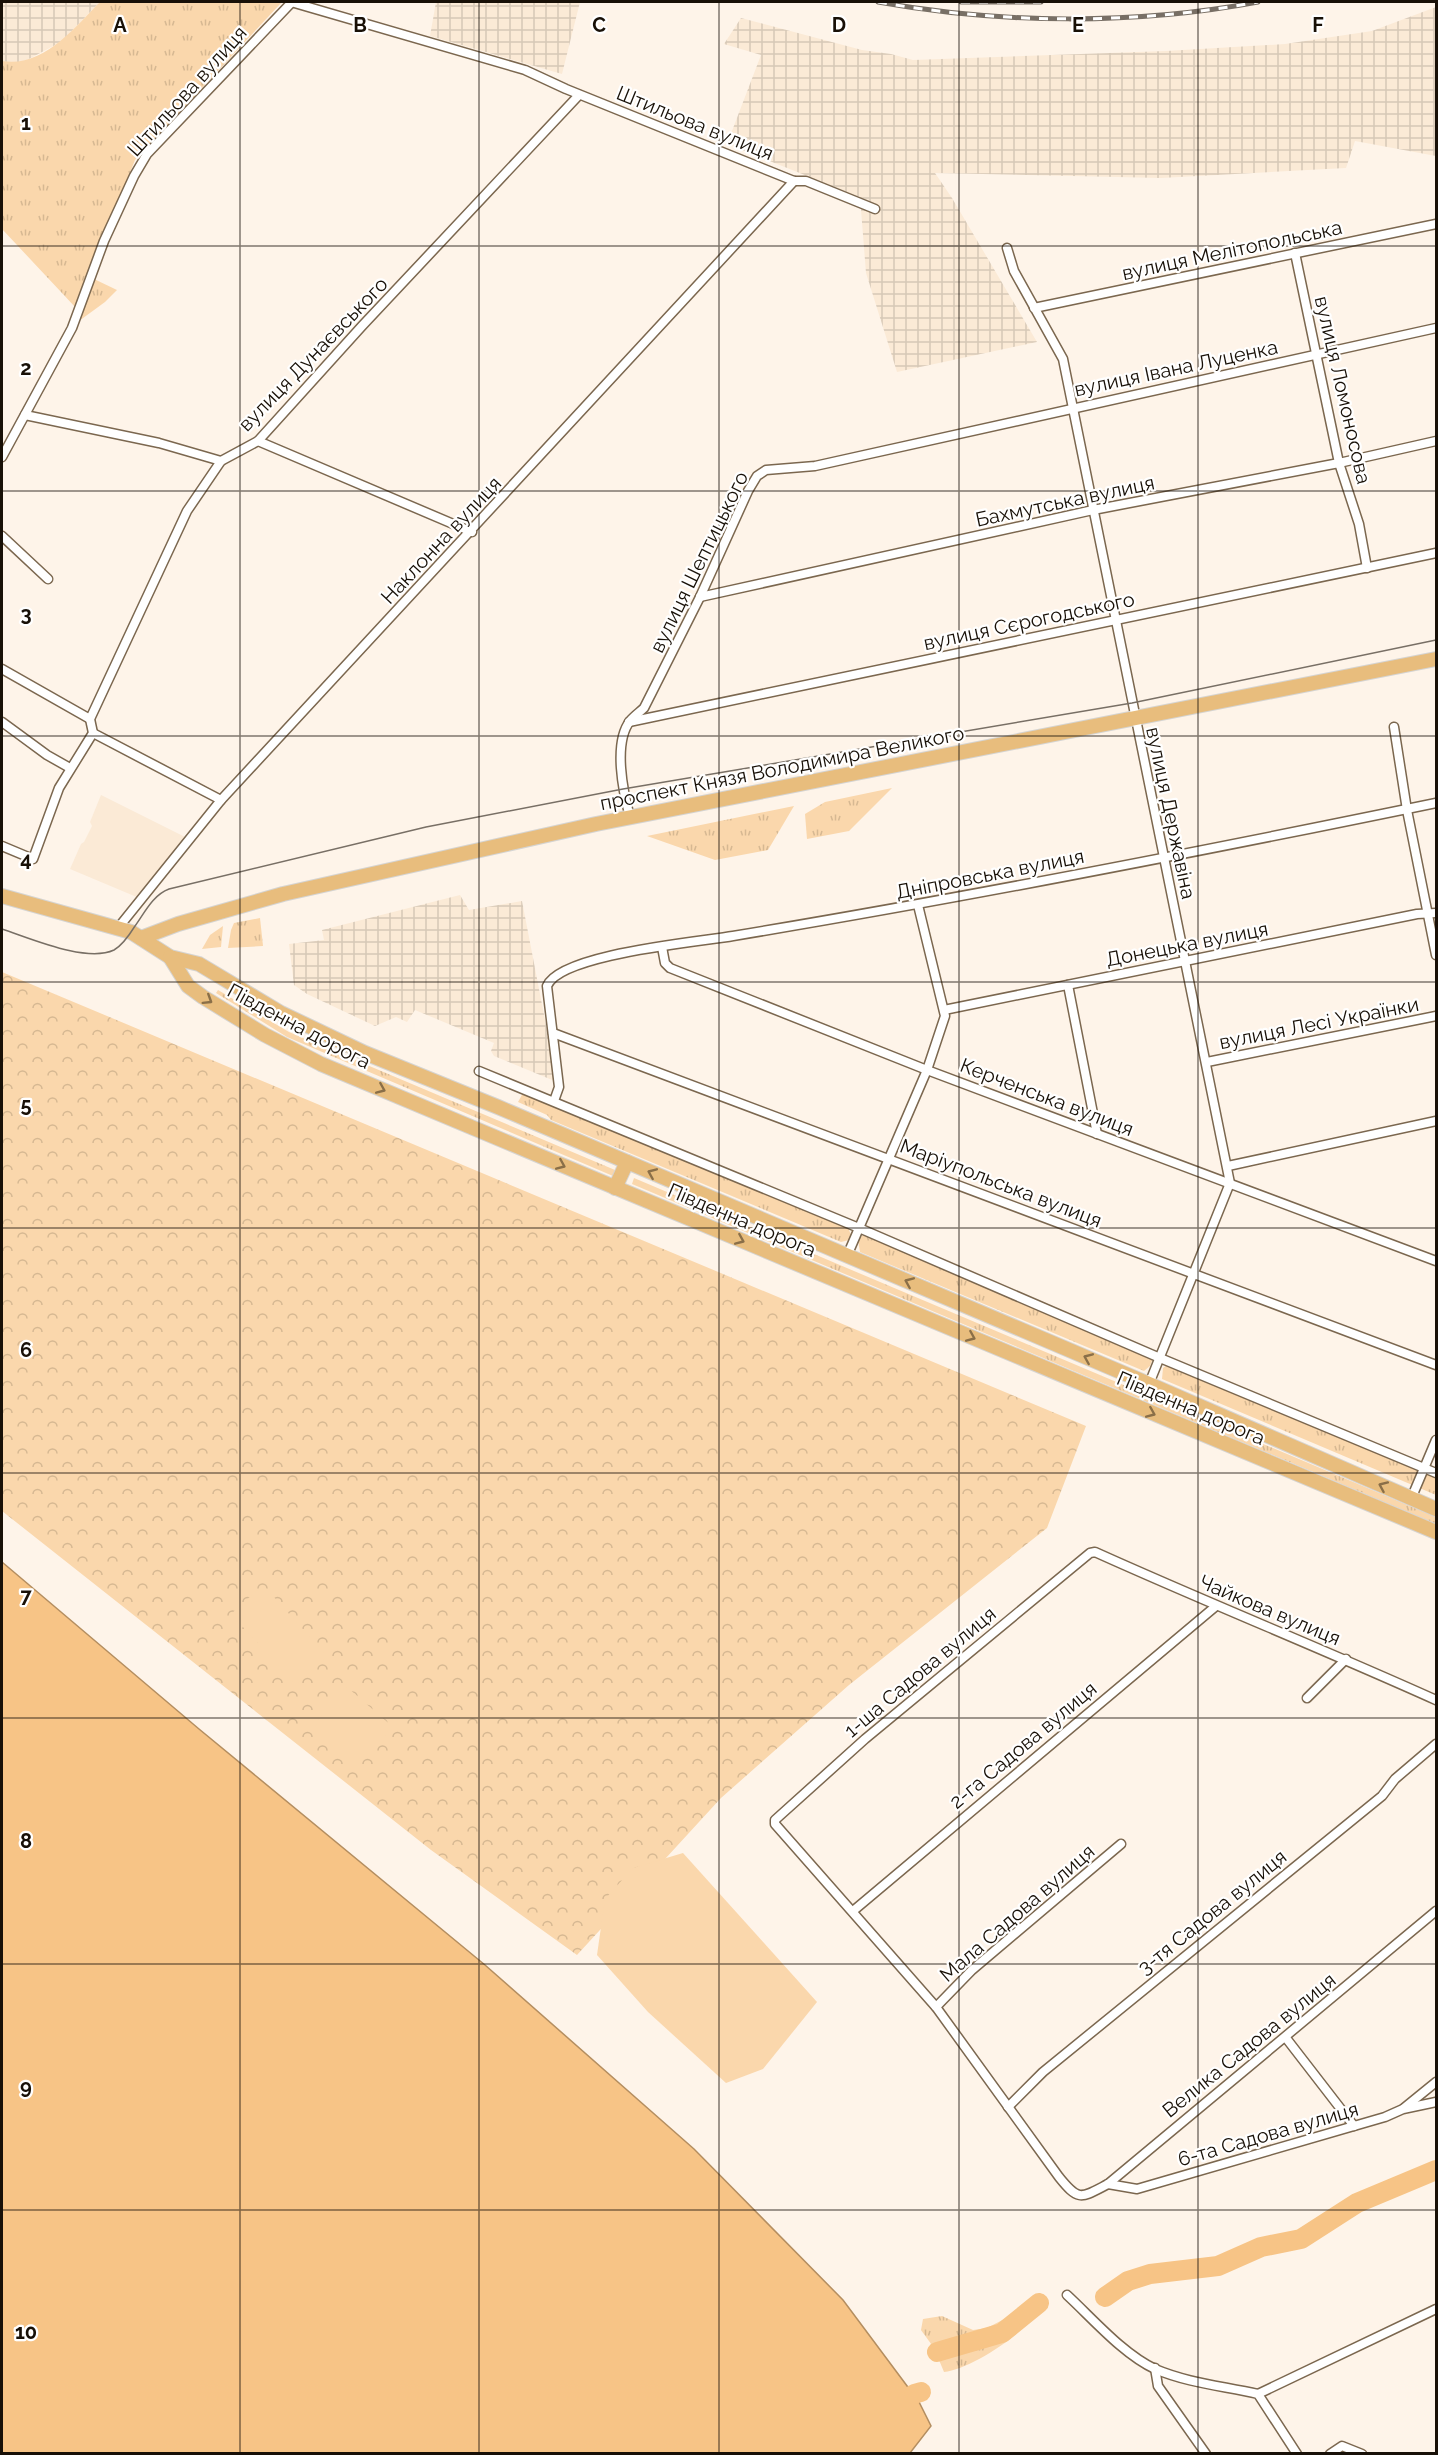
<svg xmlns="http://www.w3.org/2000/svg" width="1438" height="2455" viewBox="0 0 1438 2455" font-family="Raleway,sans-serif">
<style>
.built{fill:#fbead6}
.industrial{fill:url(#industrial-grid)}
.grass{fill:url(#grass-tufts)}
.park{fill:url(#park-crowns)}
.pitch{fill:#fad7ac}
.water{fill:#f7c486;stroke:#b48e60;stroke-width:1.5}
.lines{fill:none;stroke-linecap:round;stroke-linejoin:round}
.river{stroke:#f7c486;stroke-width:20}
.street-casing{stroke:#7b674f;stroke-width:11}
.primary-casing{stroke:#d5d4d2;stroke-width:16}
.street{stroke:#fff;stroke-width:8}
.primary{stroke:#e8bd7d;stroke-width:14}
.tram{stroke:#786f65;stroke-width:1.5}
.rail-casing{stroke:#786f65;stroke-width:5}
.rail{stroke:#fff;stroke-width:3;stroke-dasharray:9;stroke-linecap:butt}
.oneway{stroke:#8a6f48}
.grid{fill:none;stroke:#181007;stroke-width:1.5;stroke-opacity:0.55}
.labels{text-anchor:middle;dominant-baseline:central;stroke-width:4.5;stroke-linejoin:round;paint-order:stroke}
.street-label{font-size:20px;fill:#181007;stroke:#fff}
.grid-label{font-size:20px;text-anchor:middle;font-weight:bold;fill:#181007;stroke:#fff;stroke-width:4.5;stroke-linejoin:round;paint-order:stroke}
</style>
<defs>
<pattern id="industrial-grid" width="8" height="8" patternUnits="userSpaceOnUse" patternTransform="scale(1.5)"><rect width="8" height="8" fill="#fbead6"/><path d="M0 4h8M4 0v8" fill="none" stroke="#d6c8b6"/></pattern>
<pattern id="grass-tufts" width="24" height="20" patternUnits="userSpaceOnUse" patternTransform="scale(1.5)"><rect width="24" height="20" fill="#fad7ac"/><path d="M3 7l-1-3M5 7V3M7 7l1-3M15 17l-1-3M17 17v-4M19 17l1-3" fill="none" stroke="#d6b892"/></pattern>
<pattern id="park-crowns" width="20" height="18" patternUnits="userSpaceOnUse" patternTransform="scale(1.5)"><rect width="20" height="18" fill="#fad7ac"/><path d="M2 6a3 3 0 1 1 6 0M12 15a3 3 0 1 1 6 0" fill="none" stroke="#d6b892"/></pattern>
</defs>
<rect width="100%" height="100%" fill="#fef4e9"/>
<path class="built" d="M101,795L185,837L139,898L70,869L81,844L84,842L92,826L90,822Z"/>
<g class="industrial">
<path d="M2,2H100L61,42L25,61L13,63L2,61Z"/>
<path d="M436,2H580L562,74L430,36Z"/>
<path d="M1436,7V156L1355,141L1346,168L1161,178L935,173L952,198L1037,342L897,372L866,273L860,197L727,144L761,55L724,44L741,18L862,50L891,54L913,60L1166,51L1285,44L1372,31Z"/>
<path d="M460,895L469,910L522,901L557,1082L494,1056L491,1051L494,1043L415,1010L407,1022L396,1017L375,1026L307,994L294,985L289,944L324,940L322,930Z"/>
</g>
<g class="grass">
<path d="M100,2H282L135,160L76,308L2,229V61C43,68 74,28 100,2Z"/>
<path d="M94,279L117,290L105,302L79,321Z"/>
<path d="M892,788L849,831L807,839L805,814L825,802Z"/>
<path d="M794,806L768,850L715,860L647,836Z"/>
<path d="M260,918L263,946L228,948L231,930L234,923Z"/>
<path d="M223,926L221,947L202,949L210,935Z"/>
<path d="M218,990L289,1032L615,1170L613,1176L287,1037L216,993Z"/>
<path d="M523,1093L848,1227L851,1235L849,1240L841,1242L551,1120L547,1115L518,1102Z"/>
<path d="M634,1178L1436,1517V1524L632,1184Z"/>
<path d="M863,1235L1153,1358L1150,1366L1144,1371L860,1252L858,1240Z"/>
<path d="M1167,1365L1436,1478V1495L1162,1379L1163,1368Z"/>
<path d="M1032,2297H1038L1041,2306C1029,2331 972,2369 944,2372L934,2348L921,2330L923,2319L942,2316L973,2330L987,2328L1010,2316Z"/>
</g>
<path class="park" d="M2,972L1086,1426L1047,1528L849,1685L721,1798L577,1955L431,1850L2,1511Z"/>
<g class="pitch">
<path d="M263,1585L327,1656L296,1685L231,1614Z"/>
<path d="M347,1687L393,1727L360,1764L314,1724Z"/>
<path d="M683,1853L817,2002L763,2069L726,2083L648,2012L597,1955L605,1899L633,1868Z"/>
</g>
<path class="water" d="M2,1562L199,1729L485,1965L694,2149L843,2300L919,2402L931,2426L910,2453H2Z"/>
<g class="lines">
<g class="river">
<path d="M1105,2297L1128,2281L1150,2274L1218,2266L1261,2247L1301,2239L1357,2203L1436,2170"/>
<path d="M937,2352L1002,2333L1039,2303"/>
<path d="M914,2394L921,2392"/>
</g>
<defs>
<g id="street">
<path d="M291,2L525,70L566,89L794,181H806L875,209"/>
<path d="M1007,248L1014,271L1063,359L1230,1183L1149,1384"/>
<path d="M1295,253L1339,463L1359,524L1367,568"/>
<path d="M1034,308L1436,224"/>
<path d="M25,415L159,443L221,461"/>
<path d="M258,441L472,532"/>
<path d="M2,457L72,328L104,241L134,176L147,154L292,2"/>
<path d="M2,536L48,579"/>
<path d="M700,597L1093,510L1339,463L1436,441"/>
<path d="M2,669L90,719"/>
<path d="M2,722L47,755L70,768"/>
<path d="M629,722L1436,553"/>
<path d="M1394,727L1407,810L1436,955"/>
<path d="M93,733L221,800"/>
<path d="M630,817C623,792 613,743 630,721C634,716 640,712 644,708L700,597L748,491L757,476L766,470L815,466L1436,328"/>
<path d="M2,846L33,859L59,788L93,733L90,719L187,511L221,461L258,441L362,326L579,95"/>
<path d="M118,928L221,800L794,181"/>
<path d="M662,947L665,963L670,968L927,1070L1436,1261"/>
<path d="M1068,985L1097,1134"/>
<path d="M944,1010L1417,914L1436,913"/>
<path d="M553,1033L1436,1365"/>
<path d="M1207,1062L1436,1016"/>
<path d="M479,1071L859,1228L1160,1358L1436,1473"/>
<path d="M554,1101L559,1087L547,986C560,954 698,942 733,936C968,897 1203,851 1436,803"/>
<path d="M1228,1166L1436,1121"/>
<path d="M847,1256L927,1070L945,1016L918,905"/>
<path d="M1411,1499L1436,1440"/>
<path d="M1307,1698L1346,1659"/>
<path d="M1436,1700C1323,1649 1208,1603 1095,1552L1090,1553L865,1739L775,1820V1824L936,2007L1059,2177C1079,2202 1081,2198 1108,2184L1436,1911"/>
<path d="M853,1911L1216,1606"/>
<path d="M936,2007L972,1970L1121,1844"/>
<path d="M1286,2038L1354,2126"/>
<path d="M1008,2107L1043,2072L1382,1796L1395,1779L1436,1744"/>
<path d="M1404,2108L1436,2082"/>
<path d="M1108,2184L1137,2189L1385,2117L1403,2109L1436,2102"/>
<path d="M1067,2295C1093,2319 1123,2354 1155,2369C1188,2383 1223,2386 1258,2394L1297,2454"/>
<path d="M1155,2368L1158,2386L1206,2454"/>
<path d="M1258,2394L1436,2309"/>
<path d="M1330,2454L1342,2446L1362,2454"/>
</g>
<g id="primary">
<path d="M2,896L131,932L170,957L199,964L281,1013L365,1053L498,1107L1149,1384L1436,1509"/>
<path d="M141,938L178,924L283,894L596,824L1436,659"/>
<path d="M170,957L188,986L203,997L265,1035L321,1064L1436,1532"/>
<path d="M615,1188L627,1162"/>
</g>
</defs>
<use href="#street" class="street-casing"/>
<use href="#primary" class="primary-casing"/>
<use href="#street" class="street"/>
<use href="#primary" class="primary"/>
<path class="tram" d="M2,929C30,938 86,963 114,950C123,945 130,934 135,926C145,912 153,895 169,889L426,827L623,789L1132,703L1436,640"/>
<defs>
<g id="rail">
<path d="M878,2C1002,24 1135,25 1258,2"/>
<path d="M961,2H1041"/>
</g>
</defs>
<use href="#rail" class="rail-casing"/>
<use href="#rail" class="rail"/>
</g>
<defs><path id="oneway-chevron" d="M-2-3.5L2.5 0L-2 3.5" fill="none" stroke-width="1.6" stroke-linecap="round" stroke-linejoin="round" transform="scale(1.5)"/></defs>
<g class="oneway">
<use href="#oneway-chevron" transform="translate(208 1000) rotate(32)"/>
<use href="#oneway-chevron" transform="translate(381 1089) rotate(23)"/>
<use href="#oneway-chevron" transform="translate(561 1165) rotate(23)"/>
<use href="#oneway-chevron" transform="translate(652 1173) rotate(-157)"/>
<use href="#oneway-chevron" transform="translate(740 1240) rotate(23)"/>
<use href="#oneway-chevron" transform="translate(909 1282) rotate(-157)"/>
<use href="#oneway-chevron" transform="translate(971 1337) rotate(23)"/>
<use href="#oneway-chevron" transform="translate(1088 1358) rotate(-157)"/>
<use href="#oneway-chevron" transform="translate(1151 1413) rotate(23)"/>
<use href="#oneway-chevron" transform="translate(1383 1486) rotate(-156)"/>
</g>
<path class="grid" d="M240,2V2454M479,2V2454M719,2V2454M959,2V2454M1198,2V2454M2,246H1436M2,491H1436M2,736H1436M2,982H1436M2,1228H1436M2,1473H1436M2,1718H1436M2,1964H1436M2,2210H1436"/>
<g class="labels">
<g class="street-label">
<text transform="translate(187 91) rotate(-48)">Штильова вулиця</text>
<text transform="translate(695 123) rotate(22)">Штильова вулиця</text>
<text transform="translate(1232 250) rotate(-12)">вулиця Мелітопольська</text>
<text transform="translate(313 354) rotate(-46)">вулиця Дунаєвського</text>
<text transform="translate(1176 368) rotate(-12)">вулиця Івана Луценка</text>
<text transform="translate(1343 390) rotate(77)">вулиця Ломоносова</text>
<text transform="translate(1065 501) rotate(-12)">Бахмутська вулиця</text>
<text transform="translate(441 540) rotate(-47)">Наклонна вулиця</text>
<text transform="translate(699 562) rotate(-64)">вулиця Шептицького</text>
<text transform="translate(1029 621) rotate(-12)">вулиця Сєрогодського</text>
<text transform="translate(782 768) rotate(-11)">проспект Князя Володимира Великого</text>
<text transform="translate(1171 813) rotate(78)">вулиця Державіна</text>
<text transform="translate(990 874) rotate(-11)">Дніпровська вулиця</text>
<text transform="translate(1187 944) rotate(-11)">Донецька вулиця</text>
<text transform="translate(1319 1023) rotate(-11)">вулиця Лесі Українки</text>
<text transform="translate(299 1026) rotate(28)">Південна дорога</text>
<text transform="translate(1047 1097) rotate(21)">Керченська вулиця</text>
<text transform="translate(1001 1183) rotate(21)">Маріупольська вулиця</text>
<text transform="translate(742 1220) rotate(23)">Південна дорога</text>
<text transform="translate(1191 1408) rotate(23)">Південна дорога</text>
<text transform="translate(1270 1610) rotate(23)">Чайкова вулиця</text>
<text transform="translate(920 1672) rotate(-40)">1-ша Садова вулиця</text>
<text transform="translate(1023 1745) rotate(-40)">2-га Садова вулиця</text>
<text transform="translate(1212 1912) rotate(-39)">3-тя Садова вулиця</text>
<text transform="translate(1017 1913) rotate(-41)">Мала Садова вулиця</text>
<text transform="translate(1249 2045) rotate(-39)">Велика Садова вулиця</text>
<text transform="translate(1268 2134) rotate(-16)">6-та Садова вулиця</text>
</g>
</g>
<g class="grid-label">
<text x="120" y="32">A</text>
<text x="360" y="32">B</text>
<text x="599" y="32">C</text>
<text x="839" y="32">D</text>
<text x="1078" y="32">E</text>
<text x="1318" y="32">F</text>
<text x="26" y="130">1</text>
<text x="26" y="375">2</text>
<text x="26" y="621">3</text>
<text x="26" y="866">4</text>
<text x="26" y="1112">5</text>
<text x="26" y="1357">6</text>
<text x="26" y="1603">7</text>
<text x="26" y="1848">8</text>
<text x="26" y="2094">9</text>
<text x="26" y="2339">10</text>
</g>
<rect width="1438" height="2455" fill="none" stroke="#181007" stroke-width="6"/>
</svg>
